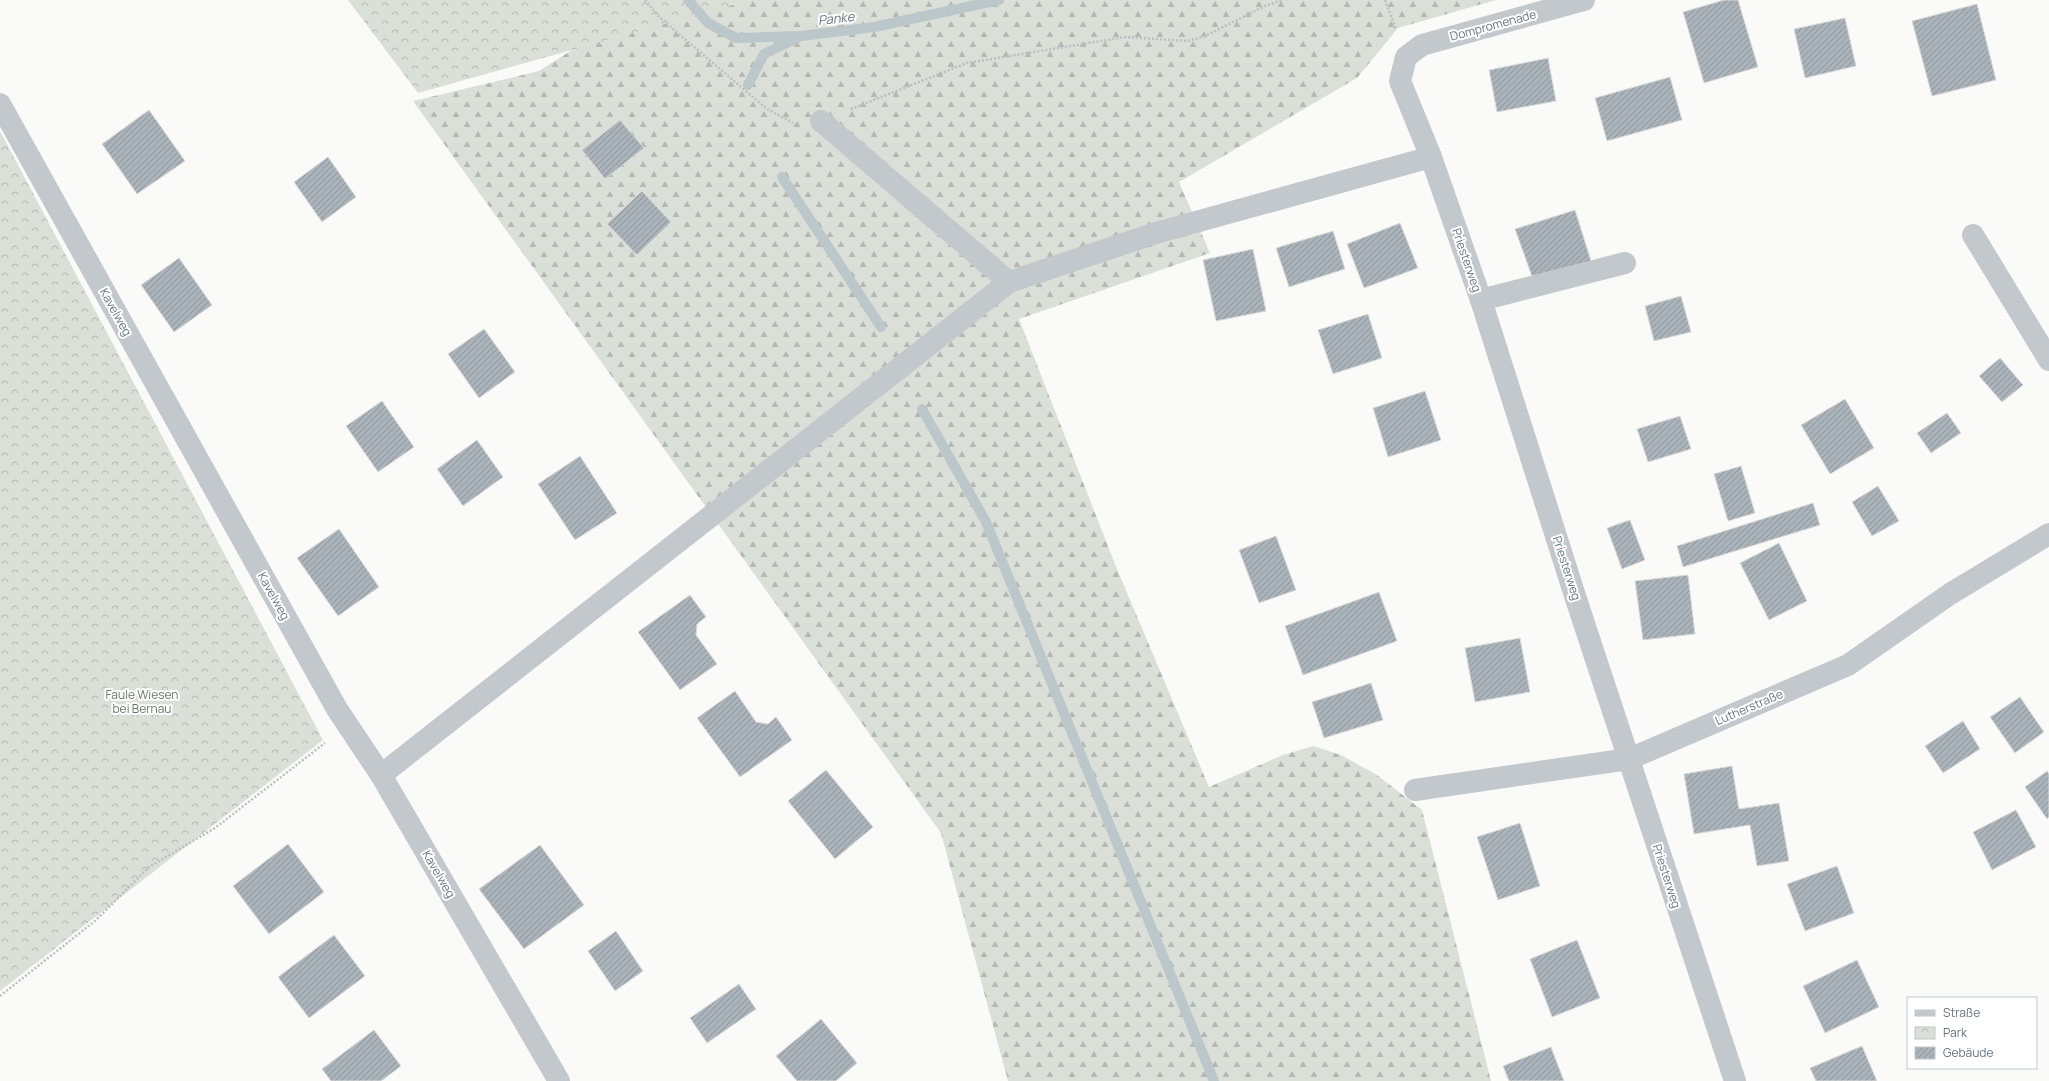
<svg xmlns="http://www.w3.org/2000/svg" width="2049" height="1081" viewBox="0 0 2049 1081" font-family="Manrope,sans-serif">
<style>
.forest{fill:url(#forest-firs)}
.park{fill:url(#park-crowns)}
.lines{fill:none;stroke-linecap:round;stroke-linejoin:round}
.stream{stroke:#bbc7cb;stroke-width:10}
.building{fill:url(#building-hatch);stroke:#dcdcda}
.path{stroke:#bbbfc2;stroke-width:2.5;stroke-dasharray:2 2;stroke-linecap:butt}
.minor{stroke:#c3c8cc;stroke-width:22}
.labels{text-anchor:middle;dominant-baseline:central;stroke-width:4;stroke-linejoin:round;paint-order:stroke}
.street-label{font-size:12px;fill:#657683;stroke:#fff}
.park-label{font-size:12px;fill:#687a64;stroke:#fff}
.water-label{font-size:13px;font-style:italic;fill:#60757c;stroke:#fff}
</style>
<defs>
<pattern id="forest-firs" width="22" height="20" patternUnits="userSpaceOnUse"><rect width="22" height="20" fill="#dadfd7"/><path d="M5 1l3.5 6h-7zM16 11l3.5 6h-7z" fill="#b4b9b4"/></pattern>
<pattern id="park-crowns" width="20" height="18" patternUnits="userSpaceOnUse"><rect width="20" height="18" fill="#dadfd7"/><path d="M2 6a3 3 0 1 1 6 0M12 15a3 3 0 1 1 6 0" fill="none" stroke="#b4b9b4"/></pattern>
<pattern id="building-hatch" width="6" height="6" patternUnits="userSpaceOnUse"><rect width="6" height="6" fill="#aab3b9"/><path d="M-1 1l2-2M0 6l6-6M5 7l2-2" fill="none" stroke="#8e969c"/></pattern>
</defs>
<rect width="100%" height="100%" fill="#fafaf8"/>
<path class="forest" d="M650,0H1496L1398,28L1357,78L1179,182L1210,253L1019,319L1117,569L1209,787L1283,755L1313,746L1341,755L1377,775L1422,810L1491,1081H1008L941,833L413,101L539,71Z"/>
<g class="park">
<path d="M348,0H751L418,93Z"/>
<path d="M0,131L323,740L0,991Z"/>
</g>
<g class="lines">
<g class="stream">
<path d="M688,0L708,23L736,38L801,36L874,27L999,0"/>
<path d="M748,85L764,54L797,38"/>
<path d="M782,177L881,327"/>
<path d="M922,409L986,522L1214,1081"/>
</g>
</g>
<g class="building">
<path d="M1724,0H1738L1758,67L1704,83L1683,12Z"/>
<path d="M1977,4L1996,80L1932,96L1912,21Z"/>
<path d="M1845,18L1856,66L1805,78L1794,29Z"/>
<path d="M1548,58L1556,101L1497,112L1489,70Z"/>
<path d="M1670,77L1682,120L1607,141L1595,98Z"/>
<path d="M149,110L185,161L137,194L102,144Z"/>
<path d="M620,120L644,148L605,179L582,150Z"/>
<path d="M328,157L356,197L322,222L294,182Z"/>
<path d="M642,191L671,222L637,255L607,224Z"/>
<path d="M1575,210L1592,264L1534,282L1515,229Z"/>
<path d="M1400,223L1418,268L1364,288L1347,244Z"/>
<path d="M1333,231L1345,269L1289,287L1276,248Z"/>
<path d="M1253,249L1266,311L1216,321L1203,260Z"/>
<path d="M179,258L212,305L174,332L141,285Z"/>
<path d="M1681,296L1691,332L1654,341L1645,306Z"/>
<path d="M1368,314L1382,358L1333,374L1318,330Z"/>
<path d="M484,329L515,372L479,398L448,354Z"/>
<path d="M2000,358L2023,385L2002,402L1979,376Z"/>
<path d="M1425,391L1441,440L1388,457L1373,408Z"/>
<path d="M1845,399L1874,448L1830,474L1801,425Z"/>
<path d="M382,401L414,447L378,472L346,426Z"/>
<path d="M1947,413L1961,433L1931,453L1917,433Z"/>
<path d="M1680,416L1691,449L1648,462L1637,429Z"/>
<path d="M477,440L503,477L463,506L437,469Z"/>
<path d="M580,456L617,513L575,540L538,484Z"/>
<path d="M1741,466L1755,513L1728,521L1714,474Z"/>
<path d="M1878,486L1899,521L1872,536L1852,502Z"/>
<path d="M1813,503L1820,525L1683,567L1677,546Z"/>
<path d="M1630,520L1645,560L1622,569L1607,528Z"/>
<path d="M339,529L379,587L338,616L297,558Z"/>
<path d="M1276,536L1296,590L1259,603L1239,550Z"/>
<path d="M1779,543L1807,601L1769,620L1740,563Z"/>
<path d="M1688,575L1695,634L1643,640L1635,581Z"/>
<path d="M1379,592L1397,641L1303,675L1285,626Z"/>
<path d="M690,595L706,617L697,624L696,635L717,664L680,690L638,632Z"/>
<path d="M1520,638L1530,692L1475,702L1465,648Z"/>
<path d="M1371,683L1383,720L1324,738L1312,702Z"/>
<path d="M735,691L756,722L768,724L776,717L792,740L740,777L697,718Z"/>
<path d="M2020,697L2044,732L2015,753L1990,717Z"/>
<path d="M1963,721L1980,749L1943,773L1925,746Z"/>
<path d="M1732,766L1739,809L1779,803L1789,861L1757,866L1750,825L1694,834L1684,774Z"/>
<path d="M826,770L873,827L835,859L788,801Z"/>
<path d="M2047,771L2049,774V817L2047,819L2025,787Z"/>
<path d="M2016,810L2036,847L1992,870L1973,832Z"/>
<path d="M1520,823L1540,886L1498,900L1477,837Z"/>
<path d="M288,844L324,892L269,934L233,886Z"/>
<path d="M540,845L584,905L524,949L479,889Z"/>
<path d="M1837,866L1854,913L1805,931L1787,884Z"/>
<path d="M616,931L643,971L615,991L588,951Z"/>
<path d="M334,935L365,976L309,1018L278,977Z"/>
<path d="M1577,940L1600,998L1552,1017L1530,959Z"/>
<path d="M1857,960L1879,1007L1825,1033L1803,986Z"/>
<path d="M739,984L756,1009L707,1043L690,1018Z"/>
<path d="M821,1019L857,1063L836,1081H797L776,1056Z"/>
<path d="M374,1030L401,1066L381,1081H331L322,1069Z"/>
<path d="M1862,1046L1877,1081H1816L1810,1068Z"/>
<path d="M1551,1047L1564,1081H1509L1503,1066Z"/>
</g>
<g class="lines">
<g class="path">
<path d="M645,0L659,17L767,109L793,123"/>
<path d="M1385,0L1396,30"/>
<path d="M851,109L967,63L1125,37L1187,41L1203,37L1265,6L1282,0"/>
<path d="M0,996L95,921L149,867L215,828L325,743"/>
</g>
<g class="minor">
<path d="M1584,0L1422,45L1406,57L1400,81L1431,157L1481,300L1576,599L1735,1081"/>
<path d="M0,104L337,709L381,775L559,1081"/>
<path d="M821,121L1009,282"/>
<path d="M1973,235L2049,360"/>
<path d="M1481,300L1625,263"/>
<path d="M381,775L1009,282L1156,233L1431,157"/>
<path d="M1415,790L1629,759L1848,665L1950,594L2049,534"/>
</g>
</g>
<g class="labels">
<g class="street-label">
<text transform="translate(1493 25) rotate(-15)">Dompromenade</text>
<text transform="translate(1467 260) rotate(71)">Priesterweg</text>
<text transform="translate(116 312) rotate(61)">Kavelweg</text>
<text transform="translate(1567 568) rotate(72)">Priesterweg</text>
<text transform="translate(274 596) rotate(61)">Kavelweg</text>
<text transform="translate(1749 707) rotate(-23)">Lutherstraße</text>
<text transform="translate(439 874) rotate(60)">Kavelweg</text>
<text transform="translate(1667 876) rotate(72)">Priesterweg</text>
</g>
<g class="park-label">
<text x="142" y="694">Faule Wiesen<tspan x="142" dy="14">bei Bernau</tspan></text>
</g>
<g class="water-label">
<text transform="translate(836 18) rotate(-7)">Panke</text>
</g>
</g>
<rect x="1907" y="997" width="130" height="72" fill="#ffffff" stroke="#c1c8cd"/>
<rect x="1915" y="1010" width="20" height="6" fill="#c3c8cc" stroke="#c1c8cd"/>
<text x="1943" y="1017" font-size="12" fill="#657683">Straße</text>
<rect x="1915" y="1027" width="20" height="12" fill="url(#park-crowns)" stroke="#c1c8cd"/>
<text x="1943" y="1037" font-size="12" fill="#657683">Park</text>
<rect x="1915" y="1047" width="20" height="12" fill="url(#building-hatch)" stroke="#c1c8cd"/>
<text x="1943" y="1057" font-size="12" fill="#657683">Gebäude</text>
</svg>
